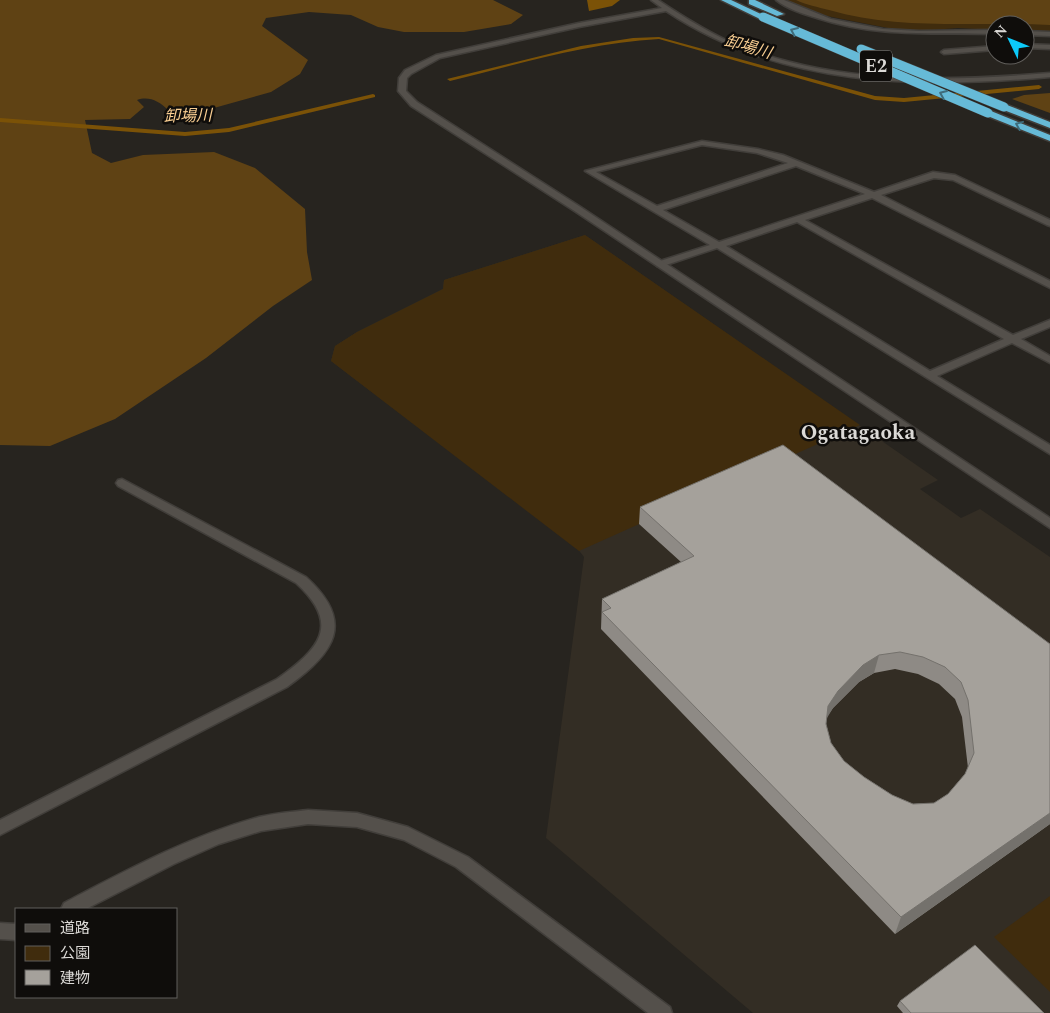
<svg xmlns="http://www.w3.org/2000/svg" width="1050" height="1013" viewBox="0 0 1050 1013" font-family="Spectral,'Noto Sans JP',serif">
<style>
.built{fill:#332d24}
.green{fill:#402c0d}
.forest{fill:#5f4214}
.water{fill:#7b5207}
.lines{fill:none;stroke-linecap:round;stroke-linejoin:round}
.stream{fill:#7b5207;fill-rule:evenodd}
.lane-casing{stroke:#413e3a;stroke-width:3}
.street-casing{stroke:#413e3a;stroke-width:3}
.secondary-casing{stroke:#413e3a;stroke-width:3}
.highway-casing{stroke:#413e3a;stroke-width:3}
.lane{fill:#54504b;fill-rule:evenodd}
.street{fill:#54504b;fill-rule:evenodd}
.secondary{fill:#54504b;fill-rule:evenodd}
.highway{fill:#66bad7;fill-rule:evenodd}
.highway-bridge-casing{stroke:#413e3a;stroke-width:10;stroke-linecap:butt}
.highway-bridge{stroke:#66bad7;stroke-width:9}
.wall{fill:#8e8a85;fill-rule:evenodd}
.shaded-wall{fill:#74716c}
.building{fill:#a5a19b;stroke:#74716c;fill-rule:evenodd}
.oneway{stroke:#3f6c7b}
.labels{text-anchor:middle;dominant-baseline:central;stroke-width:5;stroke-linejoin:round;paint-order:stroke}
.far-water-label{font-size:16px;font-style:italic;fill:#f8cd91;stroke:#0f0d0b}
.shield{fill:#0f0d0b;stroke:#9e9c99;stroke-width:1}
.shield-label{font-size:18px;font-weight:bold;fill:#dbd9d6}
.quarter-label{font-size:21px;font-weight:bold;fill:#dbd9d6;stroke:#0f0d0b}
</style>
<rect width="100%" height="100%" fill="#27241f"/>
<path class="built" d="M585,235L938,480L920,489L961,518L980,509L1050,557V1013H753L546,838L584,557L577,548L331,361L335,346L357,332L443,289L444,280Z"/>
<g class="green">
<path d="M783,0H1050V31H1025V25H995V30L958,28L918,31L888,28L827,16Z"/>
<path d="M585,235L860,425L579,551L331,361L335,346L357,332L443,289L444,280Z"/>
<path d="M1050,896V992L994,937Z"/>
</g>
<g class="forest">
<path d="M0,0H493L523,15L511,24L464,32H404L378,27L351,15L309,12L266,18L262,26L308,60L300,74L271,92L196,113L168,110C159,101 149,96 137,100L144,107L130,119L85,120L92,153L111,163L143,155L214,152L255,168L305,209L307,252L312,280L273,306L206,358L115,419L50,446L0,445Z"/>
<path d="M796,0H1050V25C976,21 901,31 829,10C818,7 806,5 796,0Z"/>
<path d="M1050,93V113L1012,99L1024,95Z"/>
</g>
<path class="water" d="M587,0H620L612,6L589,11Z"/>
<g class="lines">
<g class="stream">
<path d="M659,37L875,96L904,98L1039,85L1042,87L1039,89L904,102L875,100L659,39C587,43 519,64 450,81L447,79L581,46L633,38Z"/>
<path d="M373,94L375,95V97L229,132L185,136L0,122V118L185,132L229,128Z"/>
</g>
<defs>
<g id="lane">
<path d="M122,479L306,577C356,622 335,653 287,687L0,835V820L277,679C319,649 342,625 296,583L118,486L116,483L118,480Z"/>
<path d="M308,810L357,813L408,827L468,857L670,1007L672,1013H648L456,867L404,840L357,827L308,824L261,831L219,844L174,864L86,909H61L64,903C127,870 190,836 259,817C275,813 292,812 308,810Z"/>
<path d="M0,923L16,924V940L0,939Z"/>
</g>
<g id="street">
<path d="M776,0H784L831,19L883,29L919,31L995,30V34C933,32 878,38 817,18C804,14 787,9 776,0Z"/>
<path d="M1025,31L1050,32V36L1025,35Z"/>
<path d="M1025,44L1050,45V49L1025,48Z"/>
<path d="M995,46V50L944,54L941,52L944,50Z"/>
<path d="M702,141L758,149L783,155L874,192L933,172L955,175L1050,220V226L1047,225L953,180L934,178L881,195L1050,281V288L872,198L805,220L1013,335L1050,320V327L1021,339L1050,356V363L1012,343L937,376L1050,445V454L717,248L663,266H657V262L710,245L585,171ZM702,145L757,153L788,163L657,206L596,172ZM796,166L865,194L719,242L663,210ZM797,222L1004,339L930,371L726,246Z"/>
</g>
<path id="secondary" d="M651,0H658C679,14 701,28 724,39C825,85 941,82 1050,73V77C918,89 780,87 666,11L579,27L440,58L411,74L407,78L406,91L417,102L579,206L1050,518V528L573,210L411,106L398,91L399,78L405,70L436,55L579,23L662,8Z"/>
<g id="highway">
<path d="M721,0H731L767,17L760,19Z"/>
<path d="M749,0H755L784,14L777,16L749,4Z"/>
<path d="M1001,105H1007L1050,122V128L1001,109Z"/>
<path d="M985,111H991L1050,135V141L985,115Z"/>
</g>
</defs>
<use href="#lane" class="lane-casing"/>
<use href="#street" class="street-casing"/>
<use href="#secondary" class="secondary-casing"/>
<use href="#highway" class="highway-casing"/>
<use href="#lane" class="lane"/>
<use href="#street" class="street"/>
<use href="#secondary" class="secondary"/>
<use href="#highway" class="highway"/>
<defs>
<g id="highway-bridge">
<path d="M763,17L988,113"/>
<path d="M861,49L1004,107"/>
</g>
</defs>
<use href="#highway-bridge" class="highway-bridge-casing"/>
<use href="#highway-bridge" class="highway-bridge"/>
</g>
<g class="wall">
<path d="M640,507L1050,644V824L895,934L601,629L602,599L681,562L639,524ZM895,669L918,674L939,684L955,699L962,717L968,768L965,774L948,794L934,803L913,804L892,795L864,777L844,761L831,743L826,724V718L833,708L859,682L874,673Z"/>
<path d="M900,1001L1044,1013H903L897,1006Z"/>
</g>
<g class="shaded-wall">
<path d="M879,655L874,673L859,682L833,708L824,723L828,706L838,691L863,665Z"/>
<path d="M1050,813V824L895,934L901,917Z"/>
</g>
<g class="building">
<path d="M783,445L1050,644V813L901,917L602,612L611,608L602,599L694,556L640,507ZM900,652L923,657L945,667L961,682L968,700L974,753L965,774L948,794L934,803L913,804L892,795L864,777L844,761L831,743L826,724L828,706L838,691L863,665L879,655Z"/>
<path d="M975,945L1044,1013H911L900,1001Z"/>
</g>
<defs><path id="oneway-chevron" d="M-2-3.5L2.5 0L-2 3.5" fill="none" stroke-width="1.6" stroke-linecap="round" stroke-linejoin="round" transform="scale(1.25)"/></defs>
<g class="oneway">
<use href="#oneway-chevron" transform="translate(794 31) rotate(-156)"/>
<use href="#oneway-chevron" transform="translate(943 94) rotate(-157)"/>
<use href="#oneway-chevron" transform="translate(1019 125) rotate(-158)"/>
</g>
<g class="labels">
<g class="far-water-label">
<text transform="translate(748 47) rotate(16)">卸場川</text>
<text transform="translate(188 116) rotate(-1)">卸場川</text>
</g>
<rect class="shield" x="860" y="50.5" width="32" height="31" rx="4"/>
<g class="shield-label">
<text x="876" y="66">E2</text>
</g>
<g class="quarter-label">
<text x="858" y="433">Ogatagaoka</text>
</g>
</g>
<rect x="15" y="908" width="162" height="90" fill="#0f0d0b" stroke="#615f5c"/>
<rect x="25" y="924" width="25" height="8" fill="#54504b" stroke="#615f5c"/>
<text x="60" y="933" font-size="15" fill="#dbd9d6">道路</text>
<rect x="25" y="946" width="25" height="15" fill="#402c0d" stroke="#615f5c"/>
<text x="60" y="958" font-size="15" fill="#dbd9d6">公園</text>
<rect x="25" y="970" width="25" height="15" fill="#a5a19b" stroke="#615f5c"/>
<text x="60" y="983" font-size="15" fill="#dbd9d6">建物</text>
<g transform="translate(1010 40) rotate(313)"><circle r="24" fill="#0f0d0b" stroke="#615f5c"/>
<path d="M0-4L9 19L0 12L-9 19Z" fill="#0ccafa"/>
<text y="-8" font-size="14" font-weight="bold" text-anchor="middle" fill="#dbd9d6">N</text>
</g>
</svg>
